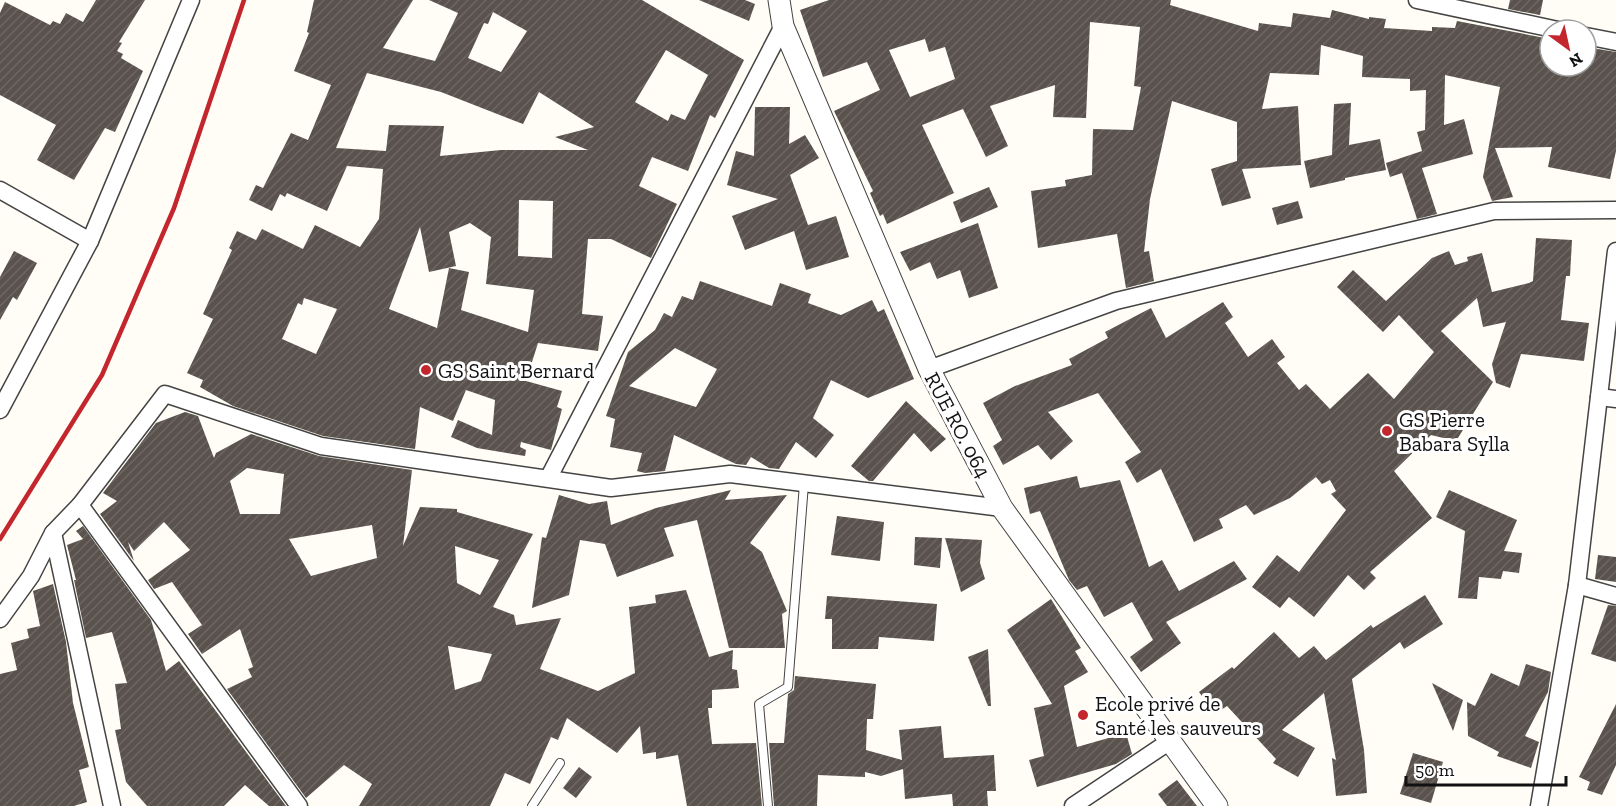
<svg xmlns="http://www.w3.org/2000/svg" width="1616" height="806" viewBox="0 0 1616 806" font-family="'Zilla Slab',serif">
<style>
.building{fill:url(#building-hatch);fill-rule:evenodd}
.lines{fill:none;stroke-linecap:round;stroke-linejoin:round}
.service-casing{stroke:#444;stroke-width:10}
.minor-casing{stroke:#444;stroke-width:19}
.tertiary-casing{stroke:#444;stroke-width:23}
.service{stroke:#fff;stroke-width:8}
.minor{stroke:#fff;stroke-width:16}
.tertiary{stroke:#fff;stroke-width:21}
.rail{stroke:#c4262e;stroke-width:4.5}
.poi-dot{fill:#c4262e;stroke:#fff;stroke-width:2}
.labels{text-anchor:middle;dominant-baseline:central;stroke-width:6;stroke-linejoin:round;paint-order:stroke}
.poi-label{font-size:21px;fill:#111;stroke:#fff;text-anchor:start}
.street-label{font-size:21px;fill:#111;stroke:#fff}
</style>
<defs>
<pattern id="building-hatch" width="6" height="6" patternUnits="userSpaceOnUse" patternTransform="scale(1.5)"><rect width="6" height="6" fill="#5a524d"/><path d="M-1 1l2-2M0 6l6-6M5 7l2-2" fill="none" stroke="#6d6662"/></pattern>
</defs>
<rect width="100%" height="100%" fill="#fffdf5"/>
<g class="building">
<path d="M96,0H145L119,42L122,43L117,51L123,54L121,58L143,71L115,132L105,128L74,180L37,160L56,125L0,95V13L5,2L50,25L53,21L60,24L66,13L83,22Z"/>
<path d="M314,0H413L383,48L435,61L458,13L429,0H642L744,60L715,118L710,115L688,171L652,157L639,186L677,204L651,258L611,239H588L582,314L603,316L598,351L538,343L526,381L562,391L557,407L562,409L551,450L521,442L520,447L526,450L525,456L477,448L451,437L458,420L492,435L495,400L466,390L453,421L420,407L415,449L323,436L233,406L200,387L203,380L187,373L213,319L203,314L232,250L229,248L237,231L256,240L262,229L303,249L315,225L360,247L379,219L383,169L347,166L327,211L287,193L285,197L280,194L272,211L249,200L256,185L263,188L291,133L308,140L331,85L294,71L309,33L307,32ZM493,12L527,31L501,72L468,58L484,23L488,24ZM666,50L708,75L685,120L671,114L668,121L635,102ZM367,73L441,92L523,124L539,92L594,127L555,137L588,150H501L440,156L444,126L389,125L386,151L336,148ZM519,200L553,201L552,258L518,256ZM470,223L491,237L486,284L534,290L528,332L461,310L469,272L449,268L437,328L389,309L420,227L429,272L456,266L449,232ZM304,298L337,309L316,354L282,339L298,303L302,305Z"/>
<path d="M699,0H745L755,4L749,21Z"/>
<path d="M829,0H1171L1170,5L1258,31L1259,23L1291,27L1293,13L1330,18L1332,10L1369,19V17L1386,19L1384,28L1432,31V27L1455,28L1457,21L1550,39V66H1586V47L1616,52V151L1610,179L1548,167L1552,147L1495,148L1513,197L1492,201L1483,177L1500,87L1445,75L1444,125L1464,119L1473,154L1422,168L1437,214L1417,219L1402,173L1390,177L1386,163L1422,151L1417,132L1425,130L1426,90L1410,91V79L1362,77L1363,56L1321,45L1319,75L1270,73L1262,109L1298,106L1301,165L1242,169L1251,198L1222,206L1211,169L1237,161V122L1172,101L1150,199L1144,252L1149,251L1154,281L1126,288L1117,234L1038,248L1031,191L1066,186L1065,180L1092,175L1093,129L1133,130L1141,87L1134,86L1140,27L1090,22L1086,118L1053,117L1055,85L990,106L1008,146L986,157L963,109L922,125L954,193L887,224L883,214L880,216L870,193L873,191L834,111L880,90L867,62L823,77L800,10ZM925,39L929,52L945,47L955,79L910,97L889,50Z"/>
<path d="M1510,0H1543L1540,15L1508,9Z"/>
<path d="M1351,103L1349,145L1380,139L1386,170L1345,178V180L1310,188L1304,161L1332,155L1334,104Z"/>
<path d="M755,107H790L789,144L805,135L819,158L790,175L808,225L836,216L849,257L806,270L794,231L745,250L732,216L778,199L727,185L736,151L754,156Z"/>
<path d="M989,187L998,207L961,223L953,202Z"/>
<path d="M1298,201L1303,218L1277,225L1272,208Z"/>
<path d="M978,223L998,288L969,298L960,270L937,279L930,262L910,271L900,252Z"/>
<path d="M1536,238L1572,240L1570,276H1566L1561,320L1589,323L1584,361L1521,354L1510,388L1496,383L1492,364L1506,322L1483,327L1477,298L1441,331L1493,382L1456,441L1431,435L1394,471L1432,518L1370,572L1376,578L1364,590L1348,575L1314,617L1289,597L1280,608L1252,587L1277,555L1299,572L1346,510L1331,494L1336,491L1330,480L1322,484L1316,477L1290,498L1254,515L1246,505L1219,519L1223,528L1194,542L1161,469L1137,483L1125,462L1141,452L1098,393L1048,412L1073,441L1051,460L1038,445L1003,465L993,446L1002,440L983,403L1015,386L1072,365L1069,359L1108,338L1105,332L1151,308L1166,338L1223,302L1233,317L1225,323L1248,357L1272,339L1285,357L1277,363L1299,390L1306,384L1330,409L1368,373L1394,399L1434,352L1399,315L1383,332L1337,287L1353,270L1386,301L1432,258L1449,251L1455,265L1468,261L1467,257L1482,253L1492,292L1529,283L1533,281Z"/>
<path d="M14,251L37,263L17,300L13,297L0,320V277Z"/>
<path d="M700,281L772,306L780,283L811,294L808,303L841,315L872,300L878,312L884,309L914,379L868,398L831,380L813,418L834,435L816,458L796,442L779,469L769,468L751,457L746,465L736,464L674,435L665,471L645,473L637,471L642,453L610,447L615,419L606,416L628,352L655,330L664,313L672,317L682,296L693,300ZM675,348L717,369L696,407L629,386Z"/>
<path d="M906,401L946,439L931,452L914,433L873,481H869L851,466Z"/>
<path d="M185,412L198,416L214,458L216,453L251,434L319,456L412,470L403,546L420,507L457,509V512L533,534L493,607L514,615L516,625L561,618L540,669L598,691L635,673L629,607L656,603L655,595L686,590L709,657L733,650L732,669L737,670L739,688L712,690V708H708L712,744L756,743L762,806H687L678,755L656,759V752L643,754L640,726L617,753L567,718L558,740L551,737L530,784L505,773L490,806H359L372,784L344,765L306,798L227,689L252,677L248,669L253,667L240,629L202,654L188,634L202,625L172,582L154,589L148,580L190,550L164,522L134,551L128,542L134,561L100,514L117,501L103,493L156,423ZM247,468L284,474L280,514H240L230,481ZM372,525L377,558L311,576L289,539ZM455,546L499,560L480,595L457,583ZM448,646L492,654L481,681L455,690Z"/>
<path d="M1077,476L1080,488L1120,480L1149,567L1162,560L1179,591L1234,561L1247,579L1166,622L1181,643L1141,672L1130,657L1153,640L1132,602L1104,617L1087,586L1077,590L1069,580L1040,511L1030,514L1024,488Z"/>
<path d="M731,490L725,500L787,495L750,543L762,552L787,611L782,614L785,648H729L697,520L664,528L674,556L617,577L605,544L580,540L569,595L532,608L542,537L546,538L559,495L589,504L607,501L611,525L656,508Z"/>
<path d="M1449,490L1517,520L1504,551L1522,553L1519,573L1503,571L1501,579L1479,577L1477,599L1458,598L1465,531L1436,517Z"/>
<path d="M837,516L884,522L880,561L831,555Z"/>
<path d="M83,526L151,620L166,671L179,661L286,806H269L245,785L224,806H147L126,782L115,730L121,729L115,684L127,683L112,632L86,638L74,580H76L67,545L83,539L76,531Z"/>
<path d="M915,537L942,538L940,568L914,565Z"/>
<path d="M945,538L982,540L980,563L985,579L961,592Z"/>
<path d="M1598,555L1616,557V582L1595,579Z"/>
<path d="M53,584L66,642L73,703L89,767L79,770L87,802L74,806H0V674L17,670L11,643L29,638L27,629L40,626L33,591Z"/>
<path d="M1425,595L1443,624L1404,649L1400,642L1352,679L1364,750L1367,793L1336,796L1332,758L1336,760L1324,693L1282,730L1315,748L1298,777L1273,763L1276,759L1227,706L1215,714L1199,692L1232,667L1234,669L1274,632L1299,658L1314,646L1326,660L1371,625L1373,628Z"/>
<path d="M827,596L937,604L934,641L879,637L878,649H832V619H825Z"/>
<path d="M1051,599L1081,648L1075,651L1088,672L1064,686L1077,747L1126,733L1132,754L1116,764L1037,787L1029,760L1044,756L1034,708L1052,704L1007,630Z"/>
<path d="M1608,605L1616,606V662L1591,654Z"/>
<path d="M988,649L991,706H988L968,657Z"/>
<path d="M1526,664L1551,672L1548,692L1525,736L1539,742L1531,768L1497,756L1499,752L1468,736L1467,702L1475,706L1491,673L1519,686Z"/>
<path d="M795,676L876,684L873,719H867L866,750L902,760L899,730L941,726L944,758L994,755L996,791H987L988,806H953L952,794L905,799L903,769L881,776L865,772V777L818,775L817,806H774L769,743H784L788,694L794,690Z"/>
<path d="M1432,683L1463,700L1453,731Z"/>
<path d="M1616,704V765L1602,795L1587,790L1590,782L1579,777Z"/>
<path d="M1413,753L1443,762L1431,803L1400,794Z"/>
<path d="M579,767L592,777L576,798L563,788Z"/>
<path d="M1177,780L1197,806H1167L1158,794Z"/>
</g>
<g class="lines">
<defs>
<g id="service">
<path d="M532,806L560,763"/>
<path d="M768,806L759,704L788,687L804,484"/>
</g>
<g id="minor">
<path d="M1417,0L1558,30"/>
<path d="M1586,36L1616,42"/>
<path d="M0,190L90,241"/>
<path d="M929,369L1116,301L1494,211L1616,210"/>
<path d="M1599,397L1616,399"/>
<path d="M0,410L90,241L191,0"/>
<path d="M549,477L783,26"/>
<path d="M80,505L299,806"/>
<path d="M1577,585L1616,596"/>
<path d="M0,619L31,576L53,533"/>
<path d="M112,806L53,533L80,505L165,394L321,446L611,488L730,474L1002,508"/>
<path d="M1073,806L1170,741"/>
<path d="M1539,806L1577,585L1616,251"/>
</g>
<path id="tertiary" d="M779,0L783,26L929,369L1002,508L1217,806"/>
</defs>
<use href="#service" class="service-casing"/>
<use href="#minor" class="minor-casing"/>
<use href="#tertiary" class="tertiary-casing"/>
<use href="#service" class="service"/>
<use href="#minor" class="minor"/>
<use href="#tertiary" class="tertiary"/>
<path class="rail" d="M0,539L102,375L174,208L244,0"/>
</g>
<g class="poi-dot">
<circle cx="426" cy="370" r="6"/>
<circle cx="1387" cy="431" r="6"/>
<circle cx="1083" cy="715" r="6"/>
</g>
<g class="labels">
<g class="poi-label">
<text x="438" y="370">GS Saint Bernard</text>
<text x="1399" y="419">GS Pierre<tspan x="1399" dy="24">Babara Sylla</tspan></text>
<text x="1095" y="703">Ecole privé de<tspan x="1095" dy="24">Santé les sauveurs</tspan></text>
</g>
<g class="street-label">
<text transform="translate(958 425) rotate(62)">RUE RO. 064</text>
</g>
</g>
<g transform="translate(1568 48) rotate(147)"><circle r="28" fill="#ffffff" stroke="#a0a0a0" stroke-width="1.5"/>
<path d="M0-4.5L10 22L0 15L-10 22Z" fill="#c4262e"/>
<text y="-9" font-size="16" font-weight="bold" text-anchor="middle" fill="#111111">N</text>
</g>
<path d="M1406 776v9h160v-9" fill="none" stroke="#111111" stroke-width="3"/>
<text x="1415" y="776" font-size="18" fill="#111111" stroke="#ffffff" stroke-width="4.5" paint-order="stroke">50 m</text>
</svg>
